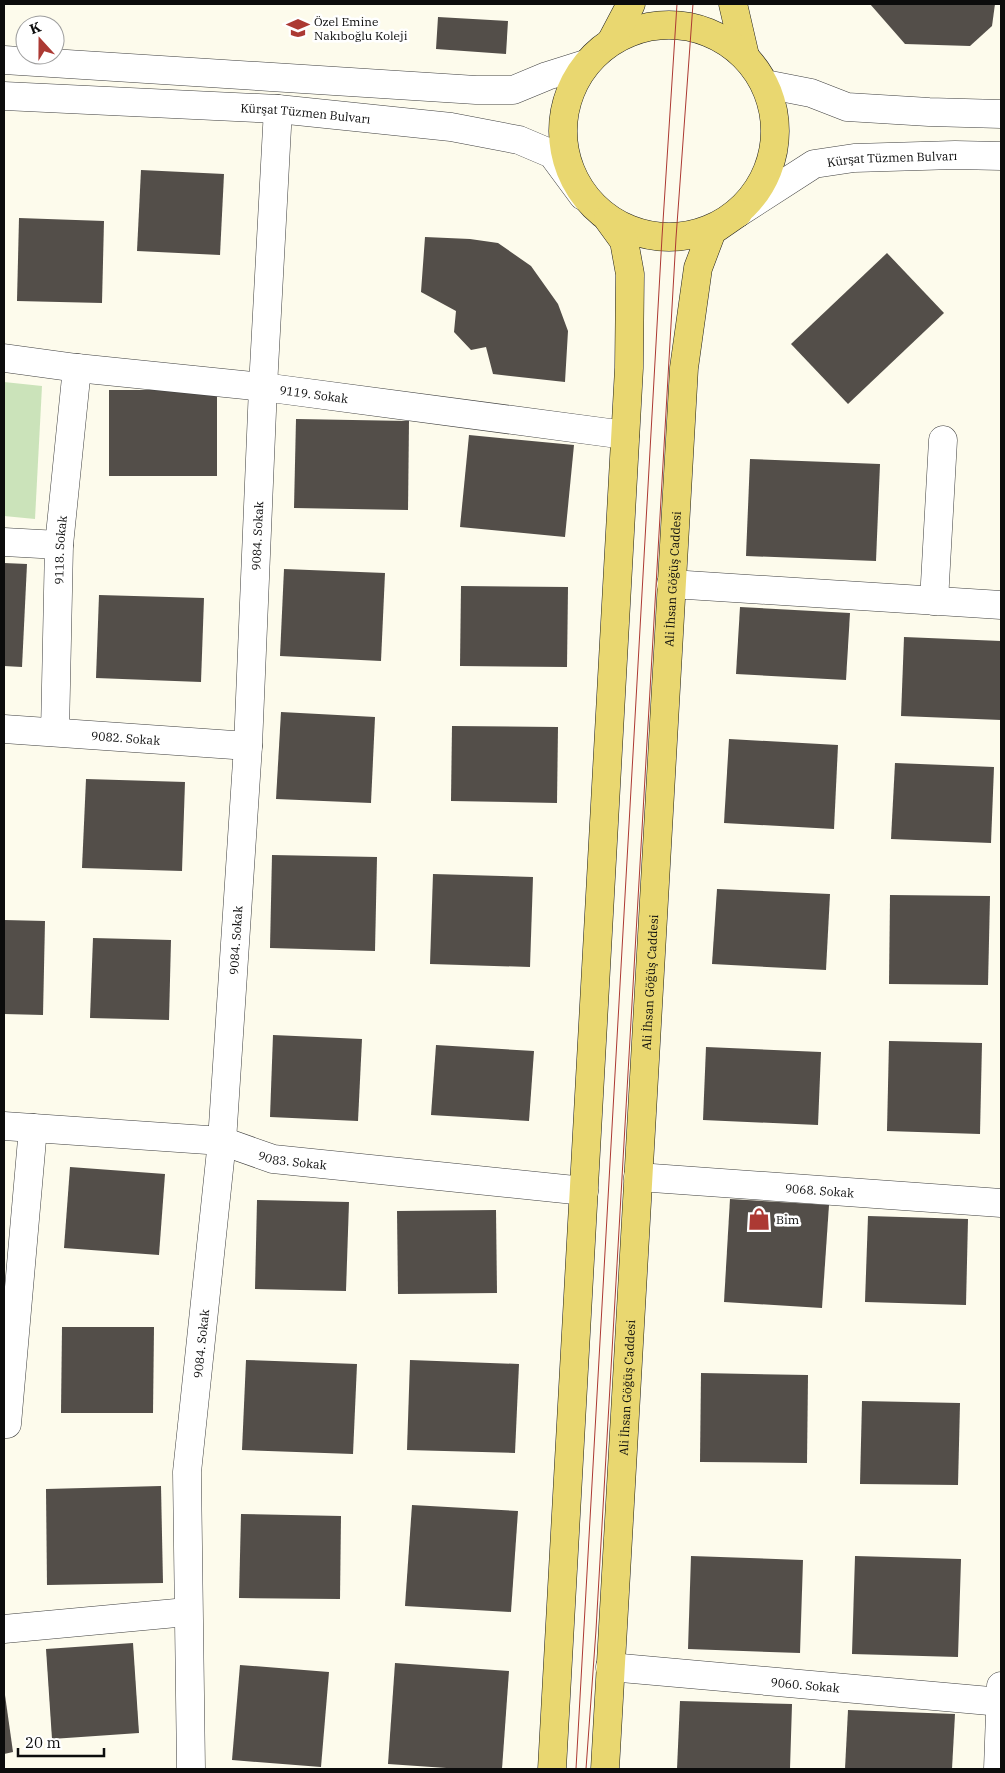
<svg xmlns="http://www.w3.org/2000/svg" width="1005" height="1773" viewBox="0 0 1005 1773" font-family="'IBM Plex Serif',serif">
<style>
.green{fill:#cbe3ba}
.building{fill:#534e49}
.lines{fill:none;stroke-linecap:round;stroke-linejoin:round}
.minor-casing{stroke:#3f3f3f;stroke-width:29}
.major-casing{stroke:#1d1d1d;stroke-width:29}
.minor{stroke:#fff;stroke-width:28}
.major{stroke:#e9d770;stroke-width:28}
.tram{stroke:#ac3933;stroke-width:1}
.labels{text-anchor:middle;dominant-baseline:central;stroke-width:5;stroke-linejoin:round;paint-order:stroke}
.poi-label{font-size:12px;fill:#0c0c0c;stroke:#fff;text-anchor:start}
.street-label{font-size:12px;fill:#0c0c0c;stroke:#fff}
</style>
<rect width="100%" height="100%" fill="#fdfbec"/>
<path class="green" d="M4,382L42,386L35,519L4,516Z"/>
<g class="building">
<path d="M870,4H995L992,26L970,46L905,44Z"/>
<path d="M438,17L508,21L506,54L436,49Z"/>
<path d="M141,170L224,174L220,255L137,251Z"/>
<path d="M19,218L104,221L102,303L17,301Z"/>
<path d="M425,237L470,239L498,243L531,266L558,304L568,331L565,382L493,374L486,347L471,350L454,332L456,311L421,292Z"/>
<path d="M887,253L944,313L848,404L791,344Z"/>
<rect x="109" y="390" width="108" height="86"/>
<path d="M296,419L409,421L408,510L294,508Z"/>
<path d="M469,435L574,445L565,537L460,527Z"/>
<path d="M750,459L880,464L876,561L746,556Z"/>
<path d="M4,563L27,564L22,667L4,666Z"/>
<path d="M284,569L385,573L381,661L280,656Z"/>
<path d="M461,586L568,587L567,667L460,666Z"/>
<path d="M99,595L204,598L201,682L96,678Z"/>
<path d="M740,607L850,613L846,680L736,674Z"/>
<path d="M904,637L1001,641V720L901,716Z"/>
<path d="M281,712L375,717L371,803L276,799Z"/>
<path d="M452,726L558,727L557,803L451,801Z"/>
<path d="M729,739L838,745L834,829L724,823Z"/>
<path d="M895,763L994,767L991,843L891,839Z"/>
<path d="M86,779L185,782L182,871L82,868Z"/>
<path d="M272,855L377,857L375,951L270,948Z"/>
<path d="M433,874L533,877L530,967L430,964Z"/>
<path d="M717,889L830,894L826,970L712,964Z"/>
<path d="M890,895L990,896L988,985L889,984Z"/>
<path d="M4,920L45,921L43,1015L4,1014Z"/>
<path d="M93,938L171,940L169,1020L90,1018Z"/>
<path d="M273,1035L362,1039L358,1121L270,1117Z"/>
<path d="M889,1041L982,1043L980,1134L887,1131Z"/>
<path d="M436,1045L534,1051L529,1121L431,1115Z"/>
<path d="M706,1047L821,1052L818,1125L703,1120Z"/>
<path d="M70,1167L165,1174L159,1255L64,1248Z"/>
<path d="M730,1199L829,1205L822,1308L724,1302Z"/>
<path d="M257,1200L349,1202L346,1291L255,1289Z"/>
<path d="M496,1210L497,1293L398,1294L397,1211Z"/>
<path d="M868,1216L968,1219L966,1305L865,1302Z"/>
<path d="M62,1327H154L153,1413H61Z"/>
<path d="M246,1360L357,1364L353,1454L242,1450Z"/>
<path d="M410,1360L519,1364L515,1453L407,1450Z"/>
<path d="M701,1373L808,1375L807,1463L700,1462Z"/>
<path d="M862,1401L960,1403L958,1485L860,1484Z"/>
<path d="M161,1486L163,1583L47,1585L46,1489Z"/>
<path d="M412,1505L518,1511L511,1612L405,1606Z"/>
<path d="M241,1514L341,1516L340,1599L239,1598Z"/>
<path d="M691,1556L803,1560L800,1653L688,1649Z"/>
<path d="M855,1556L961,1559L958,1657L852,1654Z"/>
<path d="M133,1643L139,1733L52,1739L46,1649Z"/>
<path d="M395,1663L509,1671L502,1769H461L388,1764Z"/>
<path d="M240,1665L329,1672L321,1767L232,1760Z"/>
<path d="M5,1695L13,1752L4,1754V1696Z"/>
<path d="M680,1701L792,1704L790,1769H677Z"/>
<path d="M848,1710L955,1714L952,1769H845Z"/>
</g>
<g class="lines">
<defs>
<g id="minor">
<path d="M4,60L476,90H513L547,76L585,64"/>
<path d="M765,84L811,93L847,107L929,112L1001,114"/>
<path id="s1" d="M4,96L278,109L451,127L519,140L552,154L583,196"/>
<path id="s2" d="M738,213L814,164L854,158L955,155L1001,156"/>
<path id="s3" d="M4,358L77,368L263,387L625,435"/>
<path d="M4,542L59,545"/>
<path d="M671,584L1001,605"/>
<path d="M934,601L943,440"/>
<path id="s4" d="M4,729L248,746"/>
<path id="s5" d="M55,732L59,545L77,368"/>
<path id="s6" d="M4,1126L222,1141L273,1159L584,1191"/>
<path id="s7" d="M638,1177L1001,1203"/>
<path d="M4,1424H7L33,1128"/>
<path d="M4,1629L187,1612"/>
<path id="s8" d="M610,1667L1001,1702"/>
<path id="s9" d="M191,1769L187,1472L222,1141L248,746L263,387L278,109"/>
<path d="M998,1769L1001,1686"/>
</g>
<g id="major">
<path d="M733,4L745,56"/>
<circle cx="669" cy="131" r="106"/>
<path d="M612,40L631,4"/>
<path d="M552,1769L629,368L630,274L624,241L608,219"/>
<path id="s10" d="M605,1769L684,368L698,268L712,231L738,213"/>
</g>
</defs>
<use href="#minor" class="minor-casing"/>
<use href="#major" class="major-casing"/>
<use href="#minor" class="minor"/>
<use href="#major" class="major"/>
<g class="tram">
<path d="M576,1769L662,237L677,4"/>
<path d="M586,1769L596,1630L676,238L693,4"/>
</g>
</g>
<defs>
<symbol id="school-bare" viewBox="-9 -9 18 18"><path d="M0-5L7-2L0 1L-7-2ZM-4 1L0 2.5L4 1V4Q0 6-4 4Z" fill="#ac3933" stroke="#fff" stroke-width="2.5" paint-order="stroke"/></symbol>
<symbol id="shop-bare" viewBox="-9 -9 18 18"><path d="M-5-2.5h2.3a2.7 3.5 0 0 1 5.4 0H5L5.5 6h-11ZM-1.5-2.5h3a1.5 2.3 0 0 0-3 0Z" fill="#ac3933" stroke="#fff" stroke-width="2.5" paint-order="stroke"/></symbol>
</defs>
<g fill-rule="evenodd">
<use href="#school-bare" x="282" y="12" width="32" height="32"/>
<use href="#shop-bare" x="743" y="1203" width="32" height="32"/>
</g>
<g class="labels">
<g class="poi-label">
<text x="314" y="21">Özel Emine<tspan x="314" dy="14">Nakıboğlu Koleji</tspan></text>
<text x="776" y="1219">Bim</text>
</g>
<g class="street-label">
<text stroke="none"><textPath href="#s1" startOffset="302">Kürşat Tüzmen Bulvarı</textPath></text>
<text stroke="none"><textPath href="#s2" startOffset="169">Kürşat Tüzmen Bulvarı</textPath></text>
<text stroke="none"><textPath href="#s3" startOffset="312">9119. Sokak</textPath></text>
<text stroke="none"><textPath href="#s9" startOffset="1236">9084. Sokak</textPath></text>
<text stroke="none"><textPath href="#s5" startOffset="182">9118. Sokak</textPath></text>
<text stroke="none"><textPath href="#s10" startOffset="1192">Ali İhsan Göğüş Caddesi</textPath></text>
<text stroke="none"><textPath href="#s4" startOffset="122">9082. Sokak</textPath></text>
<text stroke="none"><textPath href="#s9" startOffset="831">9084. Sokak</textPath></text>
<text stroke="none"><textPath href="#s10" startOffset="788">Ali İhsan Göğüş Caddesi</textPath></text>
<text stroke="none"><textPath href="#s6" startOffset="292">9083. Sokak</textPath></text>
<text stroke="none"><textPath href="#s7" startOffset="182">9068. Sokak</textPath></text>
<text stroke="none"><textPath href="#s9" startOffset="426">9084. Sokak</textPath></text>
<text stroke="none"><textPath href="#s10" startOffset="382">Ali İhsan Göğüş Caddesi</textPath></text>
<text stroke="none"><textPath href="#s8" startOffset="196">9060. Sokak</textPath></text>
</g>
</g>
<rect width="1005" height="1773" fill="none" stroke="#0c0c0c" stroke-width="10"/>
<g transform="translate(40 40) rotate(339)"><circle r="24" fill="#ffffff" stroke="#9e9e9e"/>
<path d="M0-4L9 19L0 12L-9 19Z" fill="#ac3933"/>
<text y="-8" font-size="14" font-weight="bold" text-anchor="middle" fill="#0c0c0c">K</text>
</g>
<path d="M18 1748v8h86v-8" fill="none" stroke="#0c0c0c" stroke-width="2.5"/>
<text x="25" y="1748" font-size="15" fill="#0c0c0c" stroke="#ffffff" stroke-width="4" paint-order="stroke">20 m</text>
</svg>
